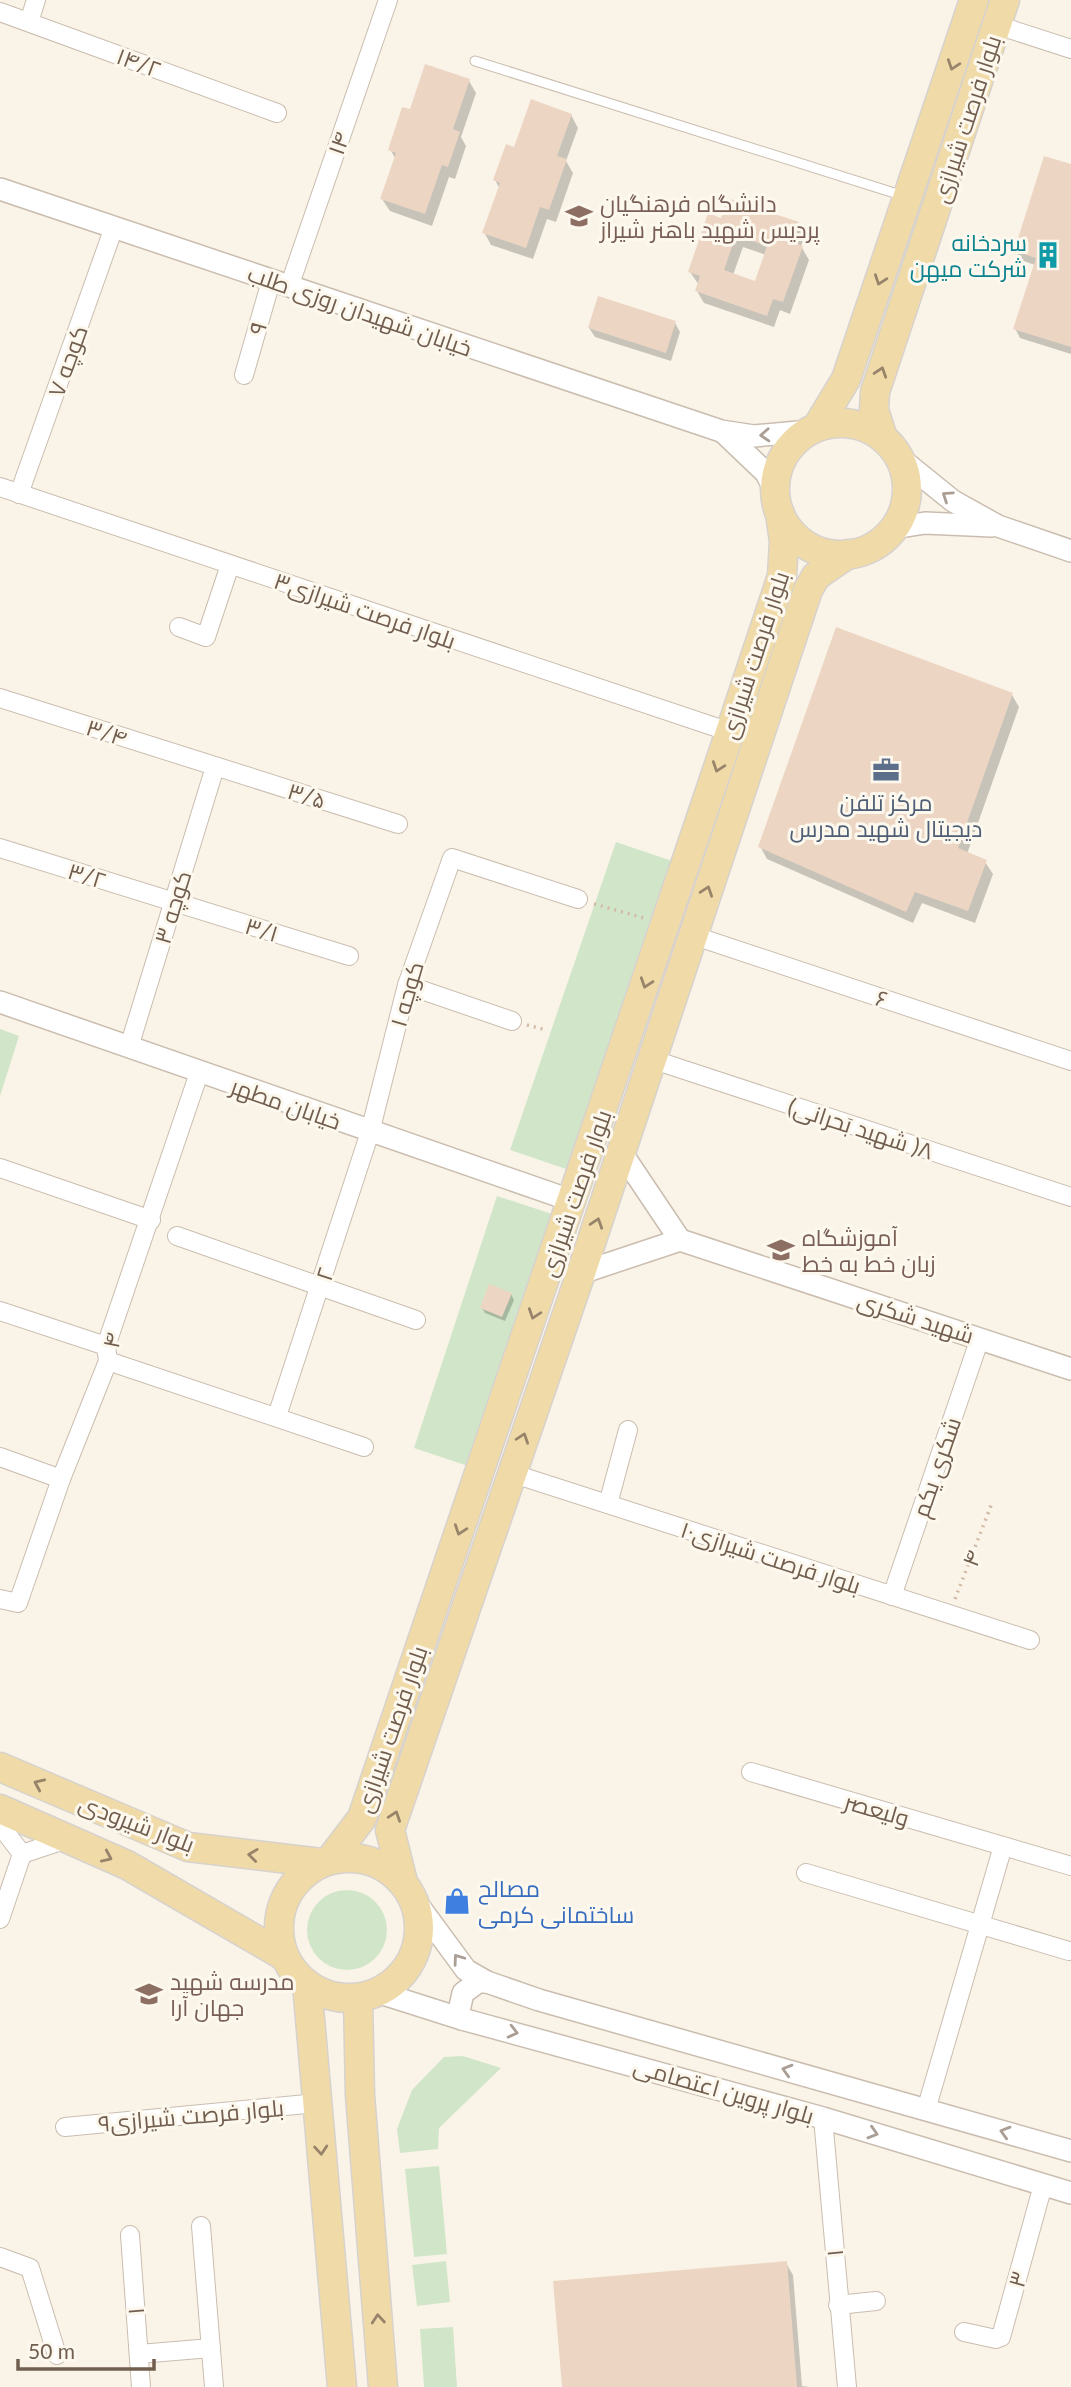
<svg xmlns="http://www.w3.org/2000/svg" width="1071" height="2387" viewBox="0 0 1071 2387" font-family="Lato,Cairo,sans-serif">
<style>
.green{fill:#d1e6c8}
.shadow{fill:#0003;fill-rule:evenodd}
.building{fill:#ecd6c3;fill-rule:evenodd}
.lines{fill:none;stroke-linecap:round;stroke-linejoin:round}
.service-casing{stroke:#cabdaf;stroke-width:11}
.minor-casing{stroke:#cabdaf;stroke-width:20}
.tertiary-casing{stroke:#cabdaf;stroke-width:24}
.primary-casing{stroke:#d7d2ce;stroke-width:31}
.path{stroke:#d1baa6;stroke-width:3.5;stroke-dasharray:2 5;stroke-linecap:butt}
.service{stroke:#fff;stroke-width:9}
.minor{stroke:#fff;stroke-width:18}
.tertiary{stroke:#fff;stroke-width:21}
.primary{stroke:#f0dba8;stroke-width:28}
.oneway{stroke:#97846a}
.oneway2{stroke:#aa9e95}
.labels{text-anchor:middle;dominant-baseline:central;stroke-width:6;stroke-linejoin:round;paint-order:stroke}
.street-label{font-size:23px;fill:#715e4f;stroke:#fdf8ee}
.education-label{font-size:23px;fill:#785e54;stroke:#fdf8ee;text-anchor:start}
.culture-label{font-size:23px;fill:#0d838f;stroke:#fdf8ee;text-anchor:end}
.service-label{font-size:23px;fill:#4e5e75;stroke:#fdf8ee}
.shop-label{font-size:23px;fill:#366cbe;stroke:#fdf8ee;text-anchor:start}
</style>
<rect width="100%" height="100%" fill="#faf4e8"/>
<g class="green">
<path d="M616,842L678,863L572,1171L510,1150Z"/>
<path d="M0,1029L19,1036L0,1096Z"/>
<path d="M497,1196L552,1214L468,1466L414,1448Z"/>
<circle cx="347" cy="1930" r="40"/>
<path d="M463,2056L501,2068L439,2128L438,2149L400,2153L397,2129L412,2090L444,2057Z"/>
<path d="M439,2166L447,2254L414,2257L405,2169Z"/>
<path d="M446,2261L450,2302L417,2306L412,2265Z"/>
<path d="M453,2327L457,2387H424L420,2329Z"/>
</g>
<g class="shadow">
<path d="M469,81L476,93L461,137L466,146L455,179L449,177L432,226L390,211L382,199L396,160L390,149L411,112Z"/>
<path d="M571,115L578,128L566,161L573,173L556,222L547,219L533,259L491,245L484,232L500,189L495,180L515,150Z"/>
<path d="M1071,166V354L1020,338L1015,328L1035,265L1021,260L1016,251Z"/>
<path d="M722,220L797,224L805,236L801,246L809,260L790,314L780,310L774,327L704,303L697,291L699,285L690,272ZM743,247L766,255L756,283L733,275Z"/>
<path d="M675,323L680,332L671,361L595,337L589,328Z"/>
<path d="M1012,695L1019,707L967,854L985,862L993,874L975,923L922,903L913,923L767,859L760,846Z"/>
<path d="M511,1294L514,1300L505,1321L485,1313L482,1308Z"/>
<path d="M786,2263L793,2275L802,2386L810,2387H563Z"/>
</g>
<g class="building">
<path d="M425,64L470,79L453,129L460,132L448,167L442,165L425,214L380,199L396,153L388,150L402,107L410,109Z"/>
<path d="M531,99L572,114L557,156L567,159L549,210L540,207L526,248L482,233L500,183L493,180L506,144L514,147Z"/>
<path d="M1044,156L1071,164V347L1013,329L1036,258L1014,251Z"/>
<path d="M727,198L799,222L792,242L803,246L783,302L773,299L767,316L695,291L700,276L688,272L708,213L721,218ZM736,235L767,246L755,281L724,270Z"/>
<path d="M598,296L676,321L666,353L588,328Z"/>
<path d="M836,627L1013,693L958,848L987,860L968,911L915,892L906,912L758,847Z"/>
<path d="M489,1284L512,1293L502,1317L480,1308Z"/>
<path d="M787,2261L797,2387H562L553,2281Z"/>
</g>
<g class="lines">
<defs>
<path id="service" d="M475,61L904,196"/>
<g id="minor">
<path d="M0,12L277,113"/>
<path d="M29,22L36,0"/>
<path d="M997,25L1071,49"/>
<path d="M289,287L388,0"/>
<path d="M244,375L271,281"/>
<path d="M0,487L730,732"/>
<path d="M19,494L114,227"/>
<path d="M179,627L206,637L230,565"/>
<path d="M0,698L398,824"/>
<path d="M0,848L349,956"/>
<path d="M692,935L1071,1061"/>
<path d="M407,985L512,1021"/>
<path d="M129,1047L215,767"/>
<path d="M651,1059L1071,1197"/>
<path d="M0,1168L151,1220"/>
<path d="M177,1236L416,1320"/>
<path d="M0,1311L106,1346"/>
<path d="M108,1361L364,1447"/>
<path d="M277,1416L370,1132L407,985L452,858L578,899"/>
<path d="M0,1457L61,1479"/>
<path d="M511,1473L1030,1640"/>
<path d="M608,1504L628,1430"/>
<path d="M892,1596L980,1338"/>
<path d="M0,1599L18,1603L61,1479L108,1361L106,1346L199,1073"/>
<path d="M751,1772L1071,1866"/>
<path d="M0,1825L22,1854L67,1839"/>
<path d="M806,1873L1069,1951"/>
<path d="M0,1919L22,1854"/>
<path d="M926,2110L1003,1846"/>
<path d="M823,2118L847,2387"/>
<path d="M65,2127L317,2103"/>
<path d="M201,2226L214,2387"/>
<path d="M130,2235L141,2387"/>
<path d="M0,2257L30,2268L57,2355"/>
<path d="M838,2305L876,2301"/>
<path d="M964,2332L996,2339L1001,2337L1043,2185"/>
<path d="M139,2354L211,2348"/>
</g>
<g id="tertiary">
<path d="M0,189L721,431L754,436L809,431"/>
<path d="M723,432L766,473L775,491"/>
<path d="M901,459L953,501L998,526L1071,551"/>
<path d="M894,528L925,523L992,526"/>
<path d="M0,1002L573,1201"/>
<path d="M621,1152L680,1240"/>
<path d="M680,1240L1071,1369"/>
<path d="M581,1273L680,1240"/>
<path d="M413,1898L466,1970L487,1982L539,2000L1071,2151"/>
<path d="M377,1992L462,2019L823,2118L1071,2193"/>
<path d="M462,2019L459,2011L463,1993L478,1982H487"/>
</g>
<g id="primary">
<circle cx="841" cy="489" r="66"/>
<path d="M817,427L846,379L974,0"/>
<path d="M883,438L874,410L875,392L1005,0"/>
<path d="M0,1767L188,1847L321,1863"/>
<path d="M0,1809L127,1865L284,1956"/>
<circle cx="349" cy="1928" r="70"/>
<path d="M330,1860L362,1818L730,732L782,576L784,541L780,514"/>
<path d="M403,1882L390,1830L581,1273L808,590L816,576L848,554"/>
<path d="M307,1984L342,2387"/>
<path d="M358,1998L360,2095L383,2387"/>
</g>
</defs>
<use href="#service" class="service-casing"/>
<use href="#minor" class="minor-casing"/>
<use href="#tertiary" class="tertiary-casing"/>
<use href="#primary" class="primary-casing"/>
<g class="path">
<path d="M594,904L644,918"/>
<path d="M527,1025L546,1030"/>
<path d="M955,1599L992,1503"/>
</g>
<use href="#service" class="service"/>
<use href="#minor" class="minor"/>
<use href="#tertiary" class="tertiary"/>
<use href="#primary" class="primary"/>
</g>
<defs><path id="oneway-chevron" d="M-2-3.5L2.5 0L-2 3.5" fill="none" stroke-width="1.6" stroke-linecap="round" stroke-linejoin="round" transform="scale(1.75)"/></defs>
<g class="oneway">
<use href="#oneway-chevron" transform="translate(953 65) rotate(109)"/>
<use href="#oneway-chevron" transform="translate(880 280) rotate(109)"/>
<use href="#oneway-chevron" transform="translate(881 372) rotate(-72)"/>
<use href="#oneway-chevron" transform="translate(718 767) rotate(109)"/>
<use href="#oneway-chevron" transform="translate(707 891) rotate(-71)"/>
<use href="#oneway-chevron" transform="translate(646 983) rotate(108)"/>
<use href="#oneway-chevron" transform="translate(597 1223) rotate(-72)"/>
<use href="#oneway-chevron" transform="translate(534 1314) rotate(109)"/>
<use href="#oneway-chevron" transform="translate(523 1438) rotate(-71)"/>
<use href="#oneway-chevron" transform="translate(460 1530) rotate(109)"/>
<use href="#oneway-chevron" transform="translate(39 1784) rotate(-156)"/>
<use href="#oneway-chevron" transform="translate(395 1816) rotate(-71)"/>
<use href="#oneway-chevron" transform="translate(253 1855) rotate(-173)"/>
<use href="#oneway-chevron" transform="translate(107 1857) rotate(24)"/>
<use href="#oneway-chevron" transform="translate(321 2150) rotate(85)"/>
<use href="#oneway-chevron" transform="translate(378 2319) rotate(-95)"/>
</g>
<g class="oneway2">
<use href="#oneway-chevron" transform="translate(765 435) rotate(177)"/>
<use href="#oneway-chevron" transform="translate(947 496) rotate(-146)"/>
<use href="#oneway-chevron" transform="translate(458 1959) rotate(-126)"/>
<use href="#oneway-chevron" transform="translate(513 2032) rotate(14)"/>
<use href="#oneway-chevron" transform="translate(787 2070) rotate(-164)"/>
<use href="#oneway-chevron" transform="translate(1005 2132) rotate(-164)"/>
<use href="#oneway-chevron" transform="translate(873 2133) rotate(17)"/>
</g>
<defs>
<symbol id="university-bare" viewBox="-9 -9 18 18"><path d="M0-5L7-2L0 1L-7-2ZM-4 1L0 2.5L4 1V4Q0 6-4 4Z" fill="#8d6e63" stroke="#fdf8ee" stroke-width="2.5" paint-order="stroke"/></symbol>
<symbol id="building-bare" viewBox="-9 -9 18 18"><path d="M-4-6H4V6H1V3H-1V6H-4ZM-2.5-4.3h1.7v1.8h-1.7ZM.8-4.3h1.7v1.8H.8ZM-2.5-1h1.7V.8h-1.7ZM.8-1h1.7V.8H.8Z" fill="#0f9aa8" stroke="#fdf8ee" stroke-width="2.5" paint-order="stroke"/></symbol>
<symbol id="office-bare" viewBox="-9 -9 18 18"><path d="M-6-3h4V-5.5h4V-3h4V5H-6ZM-1-4.5V-3h2v-1.5ZM-6 0V1H6V0Z" fill="#5c6f8a" stroke="#fdf8ee" stroke-width="2.5" paint-order="stroke"/></symbol>
<symbol id="school-bare" viewBox="-9 -9 18 18"><path d="M0-5L7-2L0 1L-7-2ZM-4 1L0 2.5L4 1V4Q0 6-4 4Z" fill="#8d6e63" stroke="#fdf8ee" stroke-width="2.5" paint-order="stroke"/></symbol>
<symbol id="shop-bare" viewBox="-9 -9 18 18"><path d="M-5-2.5h2.3a2.7 3.5 0 0 1 5.4 0H5L5.5 6h-11ZM-1.5-2.5h3a1.5 2.3 0 0 0-3 0Z" fill="#3f7fe0" stroke="#fdf8ee" stroke-width="2.5" paint-order="stroke"/></symbol>
</defs>
<g fill-rule="evenodd">
<use href="#university-bare" x="560" y="197" width="38" height="38"/>
<use href="#building-bare" x="1029" y="236" width="38" height="38"/>
<use href="#office-bare" x="867" y="751" width="38" height="38"/>
<use href="#school-bare" x="762" y="1231" width="38" height="38"/>
<use href="#shop-bare" x="438" y="1882" width="38" height="38"/>
<use href="#school-bare" x="130" y="1975" width="38" height="38"/>
</g>
<g class="labels">
<g class="street-label">
<text transform="translate(139 62) rotate(20)">۱۴/۲</text>
<text transform="translate(966 119) rotate(-72)">بلوار فرصت شیرازی</text>
<text transform="translate(338 143) rotate(-71)">۱۴</text>
<text transform="translate(360 310) rotate(19)">خیابان شهیدان روزی طلب</text>
<text transform="translate(257 328) rotate(-74)">۹</text>
<text transform="translate(67 361) rotate(-70)">کوچه ۷</text>
<text transform="translate(365 610) rotate(19)">۳بلوار فرصت شیرازی</text>
<text transform="translate(754 655) rotate(-72)">بلوار فرصت شیرازی</text>
<text transform="translate(107 732) rotate(18)">۳/۴</text>
<text transform="translate(307 795) rotate(17)">۳/۵</text>
<text transform="translate(87 875) rotate(17)">۳/۲</text>
<text transform="translate(172 907) rotate(-73)">کوچه ۳</text>
<text transform="translate(262 929) rotate(17)">۳/۱</text>
<text transform="translate(406 994) rotate(-74)">کوچه ۱</text>
<text transform="translate(882 998) rotate(18)">۶</text>
<text transform="translate(286 1103) rotate(19)">خیابان مطهر</text>
<text transform="translate(861 1128) rotate(18)">(شهید بَحرانی )۸</text>
<text transform="translate(575 1193) rotate(-71)">بلوار فرصت شیرازی</text>
<text transform="translate(324 1274) rotate(-72)">۲</text>
<text transform="translate(916 1317) rotate(18)">شهید شکری</text>
<text transform="translate(111 1340) rotate(-79)">۴</text>
<text transform="translate(936 1467) rotate(-71)">شکری یکم</text>
<text transform="translate(771 1557) rotate(18)">بلوار فرصت شیرازی۱۰</text>
<text transform="translate(971 1558) rotate(-69)">۴</text>
<text transform="translate(391 1729) rotate(-71)">بلوار فرصت شیرازی</text>
<text transform="translate(877 1809) rotate(16)">ولیعصر</text>
<text transform="translate(137 1823) rotate(21)">بلوار شیرودی</text>
<text transform="translate(724 2090) rotate(16)">بلوار پروین اعتصامی</text>
<text transform="translate(191 2115) rotate(-5)">۹بلوار فرصت شیرازی</text>
<text transform="translate(834 2253) rotate(-95)">۱</text>
<text transform="translate(1017 2279) rotate(-74)">۳</text>
<text transform="translate(135 2311) rotate(-94)">۱</text>
</g>
<g class="education-label">
<text x="600" y="203">دانشگاه فرهنگیان<tspan x="600" dy="26">پردیس شهید باهنر شیراز</tspan></text>
<text x="802" y="1237">آموزشگاه<tspan x="802" dy="26">زبان خط به خط</tspan></text>
<text x="170" y="1981">مدرسه شهید<tspan x="170" dy="26">جهان آرا</tspan></text>
</g>
<g class="culture-label">
<text x="1027" y="242">سردخانه<tspan x="1027" dy="26">شرکت میهن</tspan></text>
</g>
<g class="service-label">
<text x="886" y="802">مرکز تلفن<tspan x="886" dy="26">دیجیتال شهید مدرس</tspan></text>
</g>
<g class="shop-label">
<text x="478" y="1888">مصالح<tspan x="478" dy="26">ساختمانی کرمی</tspan></text>
</g>
</g>
<path d="M18 2359v10h136v-10" fill="none" stroke="#715e4f" stroke-width="3.5"/>
<text x="28" y="2359" font-size="21" fill="#715e4f" stroke="#fdf8ee" stroke-width="5" paint-order="stroke">50 m</text>
</svg>
